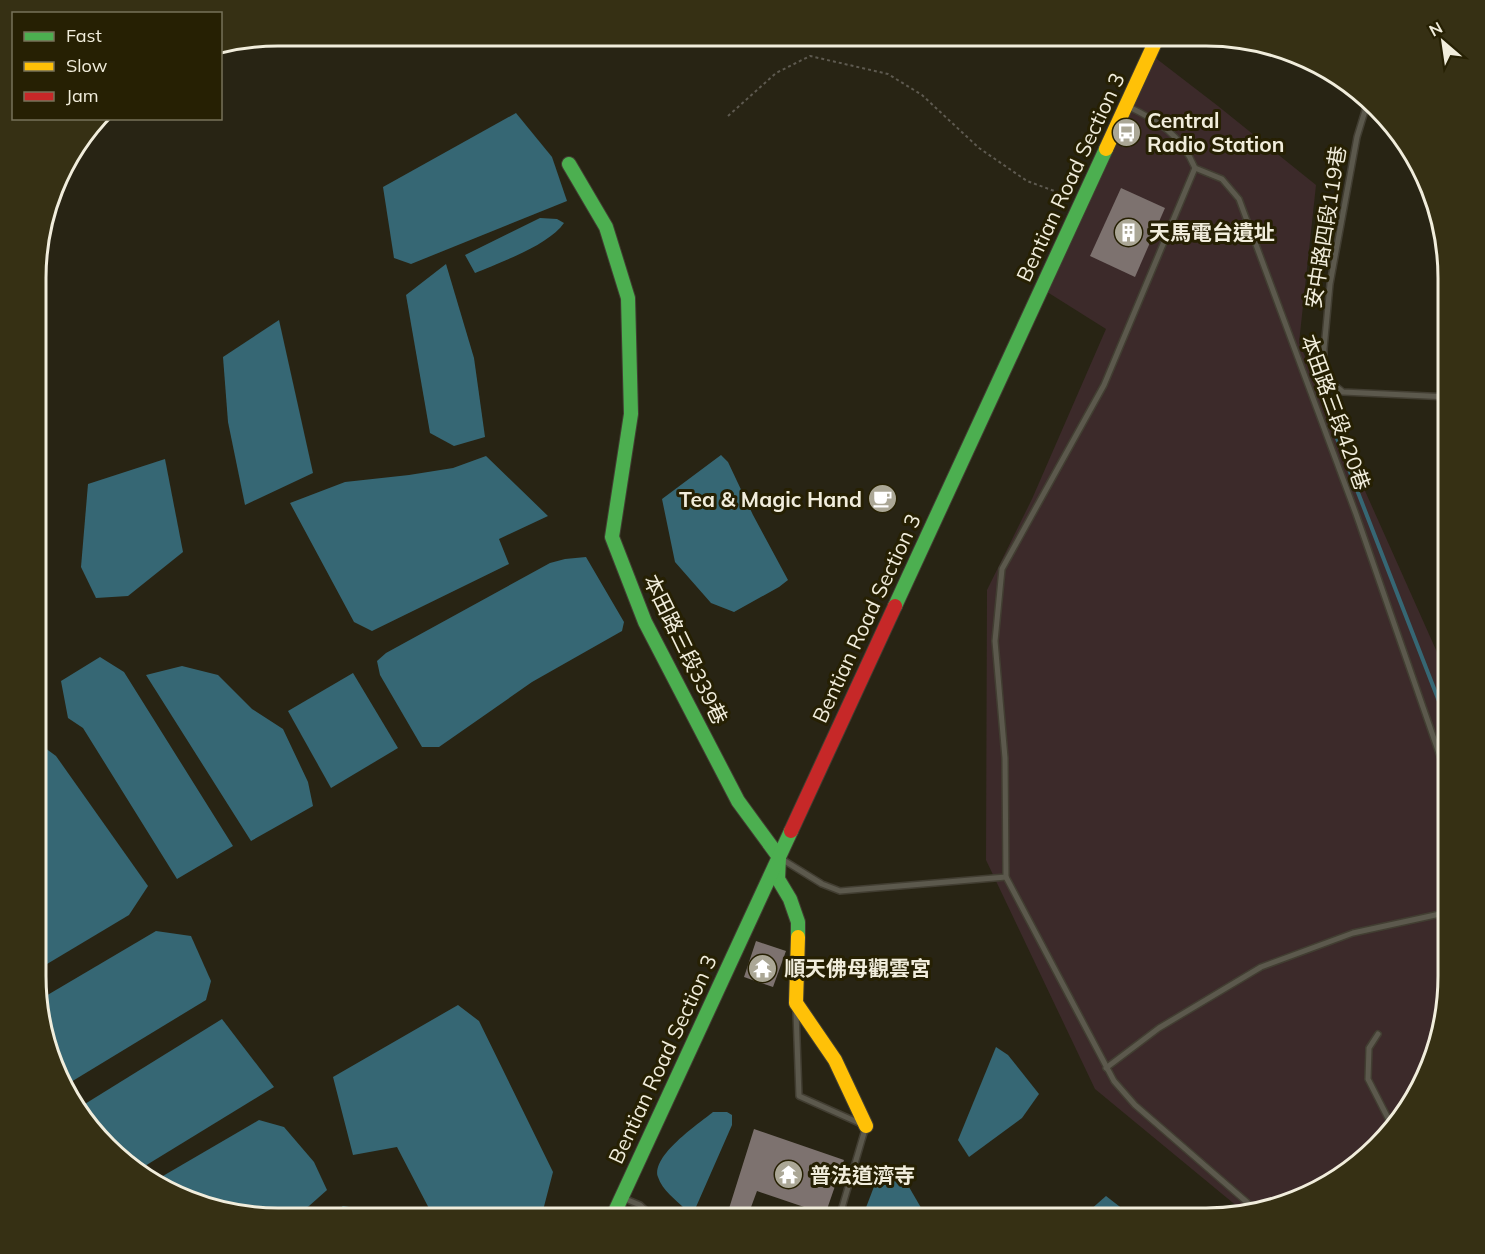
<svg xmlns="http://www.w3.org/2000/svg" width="1485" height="1254" viewBox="0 0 1485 1254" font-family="Mulish,'Noto Sans TC',sans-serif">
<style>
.industrial{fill:#3c2a2a}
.water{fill:#366774}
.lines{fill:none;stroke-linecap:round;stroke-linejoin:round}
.stream{stroke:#366774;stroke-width:4}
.building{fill:#7d726f}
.lane-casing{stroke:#423e32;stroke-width:8}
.fast-casing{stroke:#423e32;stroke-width:16}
.slow-casing{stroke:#423e32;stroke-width:16}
.jam-casing{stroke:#423e32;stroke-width:16}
.path{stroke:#5e5a50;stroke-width:2;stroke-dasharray:3 3;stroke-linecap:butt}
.lane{stroke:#5c594d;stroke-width:5}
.fast{stroke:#4caf50;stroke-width:14}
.slow{stroke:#ffc107;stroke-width:14}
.jam{stroke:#c62828;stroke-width:14}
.labels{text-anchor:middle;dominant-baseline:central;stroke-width:6;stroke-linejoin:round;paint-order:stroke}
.poi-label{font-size:21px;font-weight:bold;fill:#f1eddc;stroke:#262003;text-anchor:start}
.street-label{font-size:21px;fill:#f1eddc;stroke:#262003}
.rim{fill:none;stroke:#f1eddc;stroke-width:3}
</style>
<rect width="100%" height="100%" fill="#282414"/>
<path class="industrial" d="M1153,56L1218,106L1316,185L1299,343L1449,679V975L1430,1068L1378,1147L1299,1199L1244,1212L1095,1089L986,860L987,590L1032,499L1106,329L1044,290Z"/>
<g class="water">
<path d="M516,113L552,157L567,201L411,264L394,258L383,187Z"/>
<path d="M540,218L557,219L564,223C549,245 501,262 475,273L465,255Z"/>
<path d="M446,264L474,358L485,437L454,446L430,433L406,295Z"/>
<path d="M279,320L313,473L245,505L228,422L223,357Z"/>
<path d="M721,455L728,462L753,515L788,580L779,587L734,612L711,603L675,562L662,499Z"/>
<path d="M486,456L548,516L499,539L509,564L372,631L354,622L290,503L345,482L409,475L453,468Z"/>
<path d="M165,459L183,552L128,596L96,598L81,567L88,484Z"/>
<path d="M586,557L624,622L622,631L532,682L439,747H422L380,675L377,661L386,653L550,563L565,559Z"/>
<path d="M100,657L124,672L233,846L177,879L83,728L68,718L61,681Z"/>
<path d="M182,666L218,675L252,709L283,729L308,782L313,806L251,841L146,675Z"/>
<path d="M353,673L398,748L331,788L288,711Z"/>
<path d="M37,742L56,756L148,886L129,915L37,970Z"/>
<path d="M156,931L191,936L211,981L206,1000L66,1085L55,1068L39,1000Z"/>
<path d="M458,1005L479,1021L553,1172L541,1218H434L397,1147L353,1155L333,1077Z"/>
<path d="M222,1019L274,1087L140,1169L107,1147L80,1107Z"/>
<path d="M996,1047L1008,1055L1039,1094L1022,1118L969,1157L958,1140Z"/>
<path d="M713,1112H727L732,1115V1125L696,1207L685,1209C676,1200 662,1190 658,1177C651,1156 698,1124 713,1112Z"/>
<path d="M259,1120L284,1127L314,1162L327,1190L309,1206L289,1218H279L186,1199L156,1180Z"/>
<path d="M902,1175L927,1218H862L875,1184Z"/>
<path d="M1106,1196L1124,1210L1130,1218H1081Z"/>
<path d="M343,1206L361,1209L365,1218H324Z"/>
</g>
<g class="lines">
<path class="stream" d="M1331,423L1449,727"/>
</g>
<g class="building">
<path d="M1121,188L1165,208L1135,277L1090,256Z"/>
<path d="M756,941L786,951L773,987L744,977Z"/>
<path d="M754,1129L844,1160L824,1218H807L810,1209L757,1191L747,1218H726Z"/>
</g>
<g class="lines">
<defs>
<g id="lane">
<path d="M1368,101L1357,137L1330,284L1324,349V368L1333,384L1343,392L1449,397"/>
<path d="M1127,106C1159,121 1181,135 1195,168L1222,179L1239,199L1356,514L1449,782"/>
<path d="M780,858L822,884L840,891L1006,877L1005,758L995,641L1002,569L1104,385L1195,168"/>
<path d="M1006,877L1114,1081L1135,1105L1256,1210"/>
<path d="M796,1012L799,1096L866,1126L839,1218"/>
<path d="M1378,1034L1369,1048L1368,1079L1392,1126"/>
<path d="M1106,1068L1159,1028L1261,967L1353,933L1449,912"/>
<path d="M623,1198L640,1205L654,1218"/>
</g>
<g id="fast">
<path d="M569,164L606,227L628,298L631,414L612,537L645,622L738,801L779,857L778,879L790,899L798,922V937"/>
<path d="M895,606L1106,149"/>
<path d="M612,1218L791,831"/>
</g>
<g id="slow">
<path d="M1106,149L1158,36"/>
<path d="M798,937L796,1003L835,1060L866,1126"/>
</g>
<path id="jam" d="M791,831L895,606"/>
</defs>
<use href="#lane" class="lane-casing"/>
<use href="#fast" class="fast-casing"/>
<use href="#slow" class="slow-casing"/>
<use href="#jam" class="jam-casing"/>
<path class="path" d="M728,116L776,73L810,56L888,74L922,95L979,148L1027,181L1068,196"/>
<use href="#lane" class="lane"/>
<use href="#fast" class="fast"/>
<use href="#slow" class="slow"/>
<use href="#jam" class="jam"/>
</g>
<defs>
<symbol id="bus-disc" viewBox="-11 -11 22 22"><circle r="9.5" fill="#aba796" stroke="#262003"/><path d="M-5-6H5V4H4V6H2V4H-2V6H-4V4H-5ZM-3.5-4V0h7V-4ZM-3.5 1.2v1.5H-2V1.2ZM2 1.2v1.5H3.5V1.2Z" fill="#fff"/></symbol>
<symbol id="building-disc" viewBox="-11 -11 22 22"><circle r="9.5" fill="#aba796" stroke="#262003"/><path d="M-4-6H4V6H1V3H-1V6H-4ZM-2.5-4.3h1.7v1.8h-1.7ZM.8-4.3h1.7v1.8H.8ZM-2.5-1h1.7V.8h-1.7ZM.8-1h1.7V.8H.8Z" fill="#fff"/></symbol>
<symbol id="cafe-disc" viewBox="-11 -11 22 22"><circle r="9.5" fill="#aba796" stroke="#262003"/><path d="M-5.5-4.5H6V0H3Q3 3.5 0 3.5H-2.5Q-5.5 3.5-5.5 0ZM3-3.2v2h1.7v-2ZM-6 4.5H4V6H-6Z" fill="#fff"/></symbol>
<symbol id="temple-disc" viewBox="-11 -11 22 22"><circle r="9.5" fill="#aba796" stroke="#262003"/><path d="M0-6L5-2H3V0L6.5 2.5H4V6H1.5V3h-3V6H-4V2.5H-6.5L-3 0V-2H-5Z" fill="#fff"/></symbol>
</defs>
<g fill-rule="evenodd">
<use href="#bus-disc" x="1110" y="116" width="33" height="33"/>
<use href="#building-disc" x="1112" y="216" width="33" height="33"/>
<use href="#cafe-disc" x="866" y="482" width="33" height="33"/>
<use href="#temple-disc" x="746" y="952" width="33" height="33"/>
<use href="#temple-disc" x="772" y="1158" width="33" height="33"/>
</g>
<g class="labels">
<g class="poi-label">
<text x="1147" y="120">Central<tspan x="1147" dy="24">Radio Station</tspan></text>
<text x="1149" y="232">天馬電台遺址</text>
<text x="862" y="499" text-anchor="end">Tea &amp; Magic Hand</text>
<text x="784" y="968">順天佛母觀雲宮</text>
<text x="810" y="1175">普法道濟寺</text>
</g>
<g class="street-label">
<text transform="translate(1070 177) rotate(-65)">Bentian Road Section 3</text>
<text transform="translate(1325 227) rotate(-81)">安中路四段119巷</text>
<text transform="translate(1336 412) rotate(70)">本田路三段420巷</text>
<text transform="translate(866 618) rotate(-65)">Bentian Road Section 3</text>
<text transform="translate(686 649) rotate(64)">本田路三段339巷</text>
<text transform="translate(662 1059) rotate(-65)">Bentian Road Section 3</text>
</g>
</g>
<path d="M0 0H1485V1254H0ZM278 46H1206A232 232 0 0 1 1438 278V976A232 232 0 0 1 1206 1208H278A232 232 0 0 1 46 976V278A232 232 0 0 1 278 46Z" fill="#363014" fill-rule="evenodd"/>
<path class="rim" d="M278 46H1206A232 232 0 0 1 1438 278V976A232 232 0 0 1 1206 1208H278A232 232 0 0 1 46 976V278A232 232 0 0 1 278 46Z"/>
<rect x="12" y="12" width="210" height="108" fill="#262003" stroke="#77725a" stroke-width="1.5"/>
<rect x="24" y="32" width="30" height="9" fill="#4caf50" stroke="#77725a" stroke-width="1.5"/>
<text x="66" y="42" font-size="18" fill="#f1eddc">Fast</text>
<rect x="24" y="62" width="30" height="9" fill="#ffc107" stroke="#77725a" stroke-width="1.5"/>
<text x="66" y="72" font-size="18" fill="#f1eddc">Slow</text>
<rect x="24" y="92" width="30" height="9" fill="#c62828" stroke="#77725a" stroke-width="1.5"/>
<text x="66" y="102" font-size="18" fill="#f1eddc">Jam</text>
<g transform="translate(1443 42) rotate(331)" stroke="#262003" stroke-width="4.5" paint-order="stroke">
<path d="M0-4.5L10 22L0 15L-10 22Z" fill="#f1eddc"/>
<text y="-9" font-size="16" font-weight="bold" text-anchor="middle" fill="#f1eddc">N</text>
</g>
</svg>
